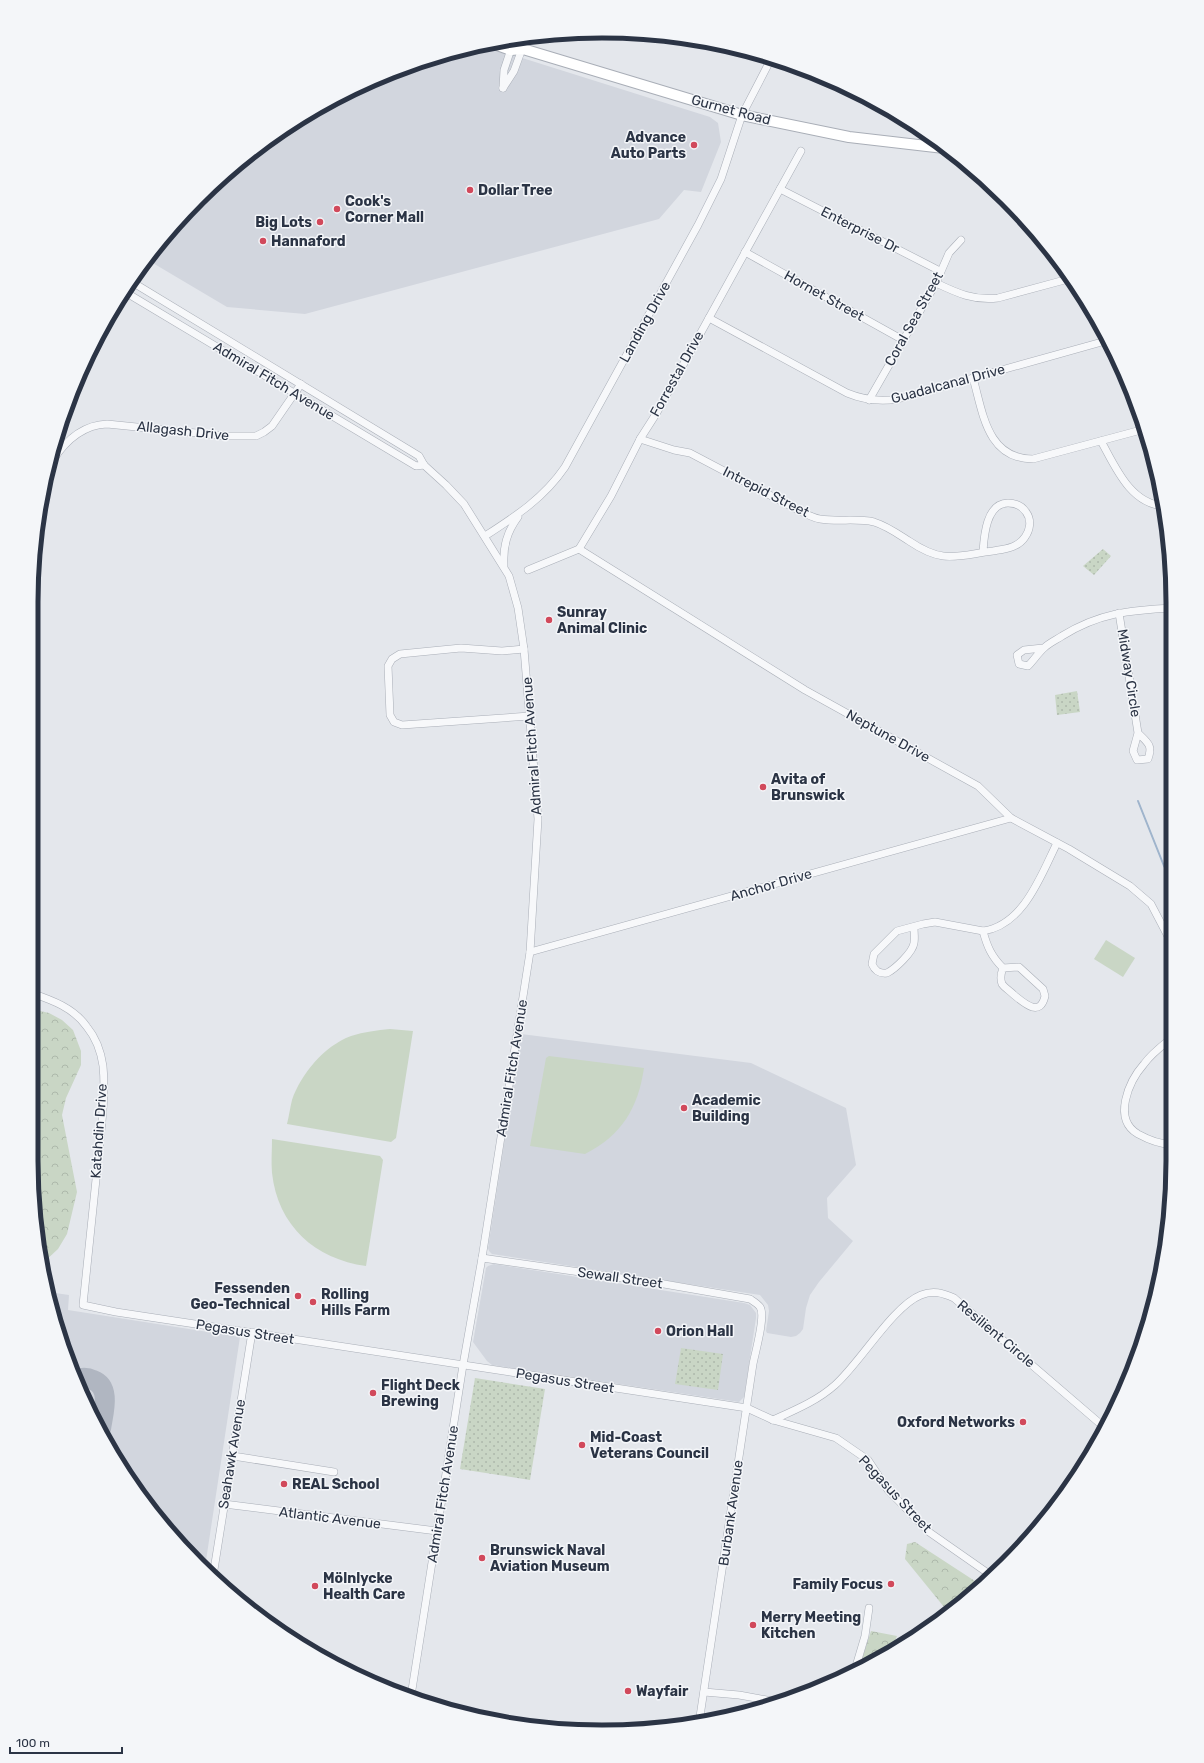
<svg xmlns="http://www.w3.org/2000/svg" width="1204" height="1763" viewBox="0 0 1204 1763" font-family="Rubik,sans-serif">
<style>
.built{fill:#d2d6de}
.grass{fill:#c9d6c5}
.forest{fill:url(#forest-crowns)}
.park{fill:url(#park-dots)}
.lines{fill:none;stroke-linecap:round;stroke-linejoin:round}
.stream{stroke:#9fb4cc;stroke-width:2}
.taxiway{stroke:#b0b6c1;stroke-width:20}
.minor-casing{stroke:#a9aeb7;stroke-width:8}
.secondary-casing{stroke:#a9aeb7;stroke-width:12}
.minor{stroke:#f7f8fa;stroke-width:7}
.secondary{stroke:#fff;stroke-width:10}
.poi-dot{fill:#d1495b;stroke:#f4f6f9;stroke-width:1.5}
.labels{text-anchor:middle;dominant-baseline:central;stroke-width:3;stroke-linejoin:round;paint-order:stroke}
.street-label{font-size:14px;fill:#2b3445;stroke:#f4f6f9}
.poi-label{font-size:14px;font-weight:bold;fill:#2b3445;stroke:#f4f6f9;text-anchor:start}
.rim{fill:none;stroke:#2b3445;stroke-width:5}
</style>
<defs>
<pattern id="forest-crowns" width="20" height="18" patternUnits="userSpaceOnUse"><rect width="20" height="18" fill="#c9d6c5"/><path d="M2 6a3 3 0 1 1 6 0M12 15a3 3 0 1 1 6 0" fill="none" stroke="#adb8ab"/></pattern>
<pattern id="park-dots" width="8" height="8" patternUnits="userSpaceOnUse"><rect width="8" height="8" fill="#c9d6c5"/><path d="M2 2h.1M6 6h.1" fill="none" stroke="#adb8ab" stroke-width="1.8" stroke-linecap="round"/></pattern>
</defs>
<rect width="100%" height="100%" fill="#e4e7ec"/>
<g class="built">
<path d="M481,45L710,117L718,123L721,142L701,192L684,190L659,219L305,314L227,307L146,259L198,198L285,127L384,74Z"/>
<path d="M521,1034L751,1063L846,1108L856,1165L827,1198L828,1218L853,1241L819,1282L810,1295L806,1308L803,1329L800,1333L796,1336L791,1337L767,1333L766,1331L769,1311L768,1305L760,1295L492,1254L489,1251L488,1248Z"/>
<path d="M494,1264L744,1303L750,1305L756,1313V1318L744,1397L739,1402L492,1365L487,1361L473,1342L486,1268L488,1266Z"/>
<path d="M48,1292L69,1295L68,1310L240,1337L205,1567L127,1478L75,1380L51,1309Z"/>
</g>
<g class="grass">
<path d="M1106,940L1135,958L1123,977L1094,959Z"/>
<path d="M390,1029L413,1031L396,1138L391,1142L287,1124C289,1116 290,1108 292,1100C301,1074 324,1046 351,1036C364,1032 377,1030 390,1029Z"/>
<path d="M549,1056L644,1068C638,1108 622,1135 585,1154L530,1146L546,1058Z"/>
<path d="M272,1139L380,1156L383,1160L366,1266C315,1259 278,1226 272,1173C271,1162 272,1150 272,1139Z"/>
</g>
<g class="forest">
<path d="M887,110L905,120L901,127L885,115Z"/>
<path d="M31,1009L49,1013L62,1020L73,1030L81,1051V1065L66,1098L62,1115L77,1192L67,1234L58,1249L44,1262L31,1161Z"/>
<path d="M915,1542L981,1585L943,1616L944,1607L905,1559L907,1544Z"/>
<path d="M871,1631L897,1636L890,1652L858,1671Z"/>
</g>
<g class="park">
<path d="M1103,549L1111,556L1094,575L1083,566Z"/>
<path d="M1077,691L1080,712L1057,715L1055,695Z"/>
<path d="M681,1348L723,1354L718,1390L675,1384Z"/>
<path d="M475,1378L545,1389L530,1480L460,1469Z"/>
</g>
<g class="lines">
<path class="stream" d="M1138,801L1164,866L1173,881"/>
<path class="taxiway" d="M75,1380C81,1377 87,1377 93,1380C112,1387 103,1414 101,1429"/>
<defs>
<g id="minor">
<path d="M503,88L514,71L526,38"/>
<path d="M503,88L504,70L512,46"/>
<path d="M780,189L940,271"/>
<path d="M745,252L903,340"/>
<path d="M132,282L419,456L424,465L446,485L464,504L509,576L518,608L524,649L538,819L530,952L482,1258L463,1365L411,1696"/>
<path d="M936,283C957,293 974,301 998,298L1072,278"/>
<path d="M125,292L416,466L424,465"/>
<path d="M709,318L847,393C864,400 880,402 898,399L1109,340"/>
<path d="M973,378C983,413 987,459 1033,459L1141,430"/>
<path d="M869,400L936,283L949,253L961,240"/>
<path d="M640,439L674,450L690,453L800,511C806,514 813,518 820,519C838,522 857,518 874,522C887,526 898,534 909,541C943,564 955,556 993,551C1004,549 1018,548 1025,537C1030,530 1032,520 1026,512C1022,506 1015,503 1008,503C986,503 984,537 983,552"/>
<path d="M1101,441C1115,466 1130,504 1164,506"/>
<path d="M53,460C66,440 83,425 107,424L226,436H256L264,432L272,426L301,384"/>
<path d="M485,536C516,516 544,498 565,467L698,225L721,179L742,115L771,59"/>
<path d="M579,549L805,690L978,786L1011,818L1069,849L1130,886L1151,904L1173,946"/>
<path d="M504,565C503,546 507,532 518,517"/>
<path d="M528,570L579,549L611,496L640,439L656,414L801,151"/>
<path d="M1119,613L1138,733L1133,751L1137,760L1148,759C1153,745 1148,743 1138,733"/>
<path d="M1043,648L1024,650L1017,655L1019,664L1028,666C1034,660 1039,652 1044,648C1049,643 1056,640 1062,636C1099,613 1130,610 1173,608"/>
<path d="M524,649L502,651L461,648L400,654L392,659L388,666L390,715L394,722L402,725L530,716"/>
<path d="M914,927C914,932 915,938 914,943C913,952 895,969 887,973C879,974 875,971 872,964L874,954L897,931L923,924L935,922L983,931"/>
<path d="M530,952L1011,818"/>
<path d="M1003,968C1001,973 1000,979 1002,984C1005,988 1010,991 1014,995C1024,1003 1040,1018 1045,996L1043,989L1019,967L1003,968C991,956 987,946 983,931C1024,925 1041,875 1057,843"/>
<path d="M31,993C52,1000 74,1008 87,1027C96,1038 101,1052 103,1066C106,1097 101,1129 98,1160C93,1208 88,1257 83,1305L116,1312L747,1408L773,1420L836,1438L868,1460L888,1490L929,1532L992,1576"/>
<path d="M1173,1037C1163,1045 1152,1053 1144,1064C1129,1081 1112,1119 1138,1134C1149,1140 1161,1145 1173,1144"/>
<path d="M482,1258L664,1284L750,1299C753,1301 758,1304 760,1307C766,1316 755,1353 753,1364L699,1723"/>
<path d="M773,1420C795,1410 817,1401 835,1385C860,1363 893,1306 921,1295C933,1290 943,1293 954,1298L1104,1427"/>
<path d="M233,1456L334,1472"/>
<path d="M224,1504L437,1531"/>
<path d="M213,1576L252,1332"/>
<path d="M854,1673L865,1636L869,1608"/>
<path d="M704,1692L739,1695L772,1701"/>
</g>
<g id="secondary">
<path d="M515,40L523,49"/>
<path d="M489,42L511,50L523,49L742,115L849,137L944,148"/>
</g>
</defs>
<use href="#minor" class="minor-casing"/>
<use href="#secondary" class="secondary-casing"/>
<use href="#minor" class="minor"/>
<use href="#secondary" class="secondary"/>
</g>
<g class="poi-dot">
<circle cx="694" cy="145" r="4"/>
<circle cx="470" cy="190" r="4"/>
<circle cx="337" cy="209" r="4"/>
<circle cx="320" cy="222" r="4"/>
<circle cx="263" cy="241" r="4"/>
<circle cx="549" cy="620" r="4"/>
<circle cx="763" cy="787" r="4"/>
<circle cx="684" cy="1108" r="4"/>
<circle cx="298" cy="1296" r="4"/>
<circle cx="313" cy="1302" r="4"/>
<circle cx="658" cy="1331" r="4"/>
<circle cx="373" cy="1393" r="4"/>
<circle cx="1023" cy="1422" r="4"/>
<circle cx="582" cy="1445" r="4"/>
<circle cx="284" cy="1484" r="4"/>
<circle cx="482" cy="1558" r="4"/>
<circle cx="891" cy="1584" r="4"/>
<circle cx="315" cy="1586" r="4"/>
<circle cx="753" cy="1625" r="4"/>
<circle cx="628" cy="1691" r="4"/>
</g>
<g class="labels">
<g class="street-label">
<text transform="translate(731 110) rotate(15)">Gurnet Road</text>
<text transform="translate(860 230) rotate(27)">Enterprise Dr</text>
<text transform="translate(824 296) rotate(29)">Hornet Street</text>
<text transform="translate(914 319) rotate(-61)">Coral Sea Street</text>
<text transform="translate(645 322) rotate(-61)">Landing Drive</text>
<text transform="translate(677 374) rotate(-61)">Forrestal Drive</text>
<text transform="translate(274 381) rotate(31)">Admiral Fitch Avenue</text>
<text transform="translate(948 384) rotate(-15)">Guadalcanal Drive</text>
<text transform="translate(183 431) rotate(6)">Allagash Drive</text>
<text transform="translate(766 492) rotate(27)">Intrepid Street</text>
<text transform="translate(1129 673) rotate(81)">Midway Circle</text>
<text transform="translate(888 736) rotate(29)">Neptune Drive</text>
<text transform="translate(532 746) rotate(-94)">Admiral Fitch Avenue</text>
<text transform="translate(771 885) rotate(-16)">Anchor Drive</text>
<text transform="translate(512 1068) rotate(-81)">Admiral Fitch Avenue</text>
<text transform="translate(99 1131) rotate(-86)">Katahdin Drive</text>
<text transform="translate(620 1278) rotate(8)">Sewall Street</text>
<text transform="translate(245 1332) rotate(9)">Pegasus Street</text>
<text transform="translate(996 1334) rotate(40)">Resilient Circle</text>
<text transform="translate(565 1381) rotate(9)">Pegasus Street</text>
<text transform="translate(232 1454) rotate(-81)">Seahawk Avenue</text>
<text transform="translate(443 1494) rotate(-81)">Admiral Fitch Avenue</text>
<text transform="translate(895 1494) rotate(47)">Pegasus Street</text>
<text transform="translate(731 1513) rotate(-82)">Burbank Avenue</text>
<text transform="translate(330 1518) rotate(7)">Atlantic Avenue</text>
</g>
<g class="poi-label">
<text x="686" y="137" text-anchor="end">Advance<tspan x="686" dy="16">Auto Parts</tspan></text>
<text x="478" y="190">Dollar Tree</text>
<text x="345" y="201">Cook's<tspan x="345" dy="16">Corner Mall</tspan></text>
<text x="312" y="222" text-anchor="end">Big Lots</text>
<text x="271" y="241">Hannaford</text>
<text x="557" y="612">Sunray<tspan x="557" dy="16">Animal Clinic</tspan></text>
<text x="771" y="779">Avita of<tspan x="771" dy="16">Brunswick</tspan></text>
<text x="692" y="1100">Academic<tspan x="692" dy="16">Building</tspan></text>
<text x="290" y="1288" text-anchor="end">Fessenden<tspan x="290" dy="16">Geo-Technical</tspan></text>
<text x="321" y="1294">Rolling<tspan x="321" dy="16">Hills Farm</tspan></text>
<text x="666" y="1331">Orion Hall</text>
<text x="381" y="1385">Flight Deck<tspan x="381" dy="16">Brewing</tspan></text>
<text x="1015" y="1422" text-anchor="end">Oxford Networks</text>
<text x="590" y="1437">Mid-Coast<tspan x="590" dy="16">Veterans Council</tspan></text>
<text x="292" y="1484">REAL School</text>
<text x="490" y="1550">Brunswick Naval<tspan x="490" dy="16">Aviation Museum</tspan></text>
<text x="323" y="1578">Mölnlycke<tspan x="323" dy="16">Health Care</tspan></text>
<text x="883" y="1584" text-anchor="end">Family Focus</text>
<text x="761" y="1617">Merry Meeting<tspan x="761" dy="16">Kitchen</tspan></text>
<text x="636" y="1691">Wayfair</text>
</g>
</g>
<path d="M0 0H1204V1763H0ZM602 38H602A564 564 0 0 1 1166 602V1161A564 564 0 0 1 602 1725H602A564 564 0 0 1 38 1161V602A564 564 0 0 1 602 38Z" fill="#f4f6f9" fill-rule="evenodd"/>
<path class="rim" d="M602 38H602A564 564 0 0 1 1166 602V1161A564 564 0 0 1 602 1725H602A564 564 0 0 1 38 1161V602A564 564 0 0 1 602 38Z"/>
<path d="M10 1747v6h112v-6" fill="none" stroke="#2b3445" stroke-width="2"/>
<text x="16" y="1747" font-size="12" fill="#2b3445" stroke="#f4f6f9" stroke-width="3" paint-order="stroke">100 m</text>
</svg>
